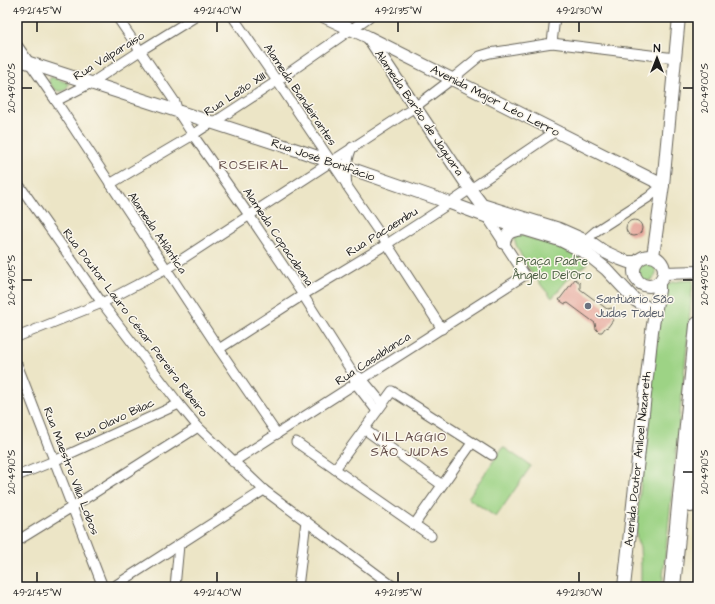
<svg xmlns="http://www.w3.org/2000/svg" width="715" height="604" viewBox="0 0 715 604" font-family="'Architects Daughter',sans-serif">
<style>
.green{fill:#9dd385;stroke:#5c7850}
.building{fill:#e5a296}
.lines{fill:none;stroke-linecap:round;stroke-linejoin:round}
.street-casing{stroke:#656258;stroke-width:11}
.secondary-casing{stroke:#656258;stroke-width:14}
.highway-casing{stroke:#656258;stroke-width:18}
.street{stroke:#fff;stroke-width:9}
.secondary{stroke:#fff;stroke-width:12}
.highway{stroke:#fff;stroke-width:16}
.ticks{fill:none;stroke:#1c1c1c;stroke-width:1.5}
.worship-dot{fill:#6b7280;stroke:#fbf7ec;stroke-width:1.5}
.labels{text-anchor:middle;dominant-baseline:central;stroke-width:3;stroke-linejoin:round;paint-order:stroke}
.street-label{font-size:12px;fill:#1c1c1c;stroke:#fbf7ec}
.park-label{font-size:12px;fill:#495c41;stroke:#fbf7ec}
.worship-label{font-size:12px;fill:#5b616d;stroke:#fbf7ec;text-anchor:start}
.neighbourhood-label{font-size:13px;letter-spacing:1px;fill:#624b47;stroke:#fbf7ec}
.neatline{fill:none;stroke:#1c1c1c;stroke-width:1.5}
.ticks-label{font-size:10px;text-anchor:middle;fill:#1c1c1c}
</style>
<rect width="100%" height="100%" fill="#fbf7ec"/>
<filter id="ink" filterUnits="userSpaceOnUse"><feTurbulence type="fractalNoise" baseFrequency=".025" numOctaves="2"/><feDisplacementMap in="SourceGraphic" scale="8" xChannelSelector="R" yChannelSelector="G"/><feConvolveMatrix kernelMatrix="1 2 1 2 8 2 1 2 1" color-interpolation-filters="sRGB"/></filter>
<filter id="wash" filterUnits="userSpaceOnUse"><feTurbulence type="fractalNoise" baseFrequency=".012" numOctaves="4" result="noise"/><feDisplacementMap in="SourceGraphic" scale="16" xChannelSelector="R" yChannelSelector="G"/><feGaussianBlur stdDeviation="0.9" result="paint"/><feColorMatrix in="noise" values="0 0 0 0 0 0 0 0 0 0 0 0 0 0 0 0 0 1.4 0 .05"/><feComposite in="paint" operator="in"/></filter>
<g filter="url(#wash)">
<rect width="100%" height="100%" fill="#ece5c6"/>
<g class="green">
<path d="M51,77L68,83C68,90 63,93 56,90C53,88 51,85 49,82V80Z"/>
<path d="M521,235L569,251L581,258L587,264L577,271L568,279L552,298C537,281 521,260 514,239L515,236Z"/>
<circle cx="647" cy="272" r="9"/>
<path d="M693,280L686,355L662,587H640L641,584V566L640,547L637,541L636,529L662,288C670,280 683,281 693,280Z"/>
<path d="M503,447L531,466L496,517L468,498Z"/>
</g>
<g id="blocks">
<g class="building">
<circle cx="634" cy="228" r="8"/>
<path d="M575,279L580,283V289L607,309L612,308L615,311L616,313L613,317V320L608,327L605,328L602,332H599L596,329L595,323L568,303L565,304L559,300Z"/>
</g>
</g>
</g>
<g filter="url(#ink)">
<use href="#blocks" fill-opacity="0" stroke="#656258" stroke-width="1"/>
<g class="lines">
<defs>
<g id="street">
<path d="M117,17L171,96L175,102L178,112L193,135L249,215L303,295L352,372L356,384L377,411"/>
<path d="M233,17L277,81L347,185"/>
<path d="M552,43L555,17"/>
<path d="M17,45L56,101L219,349L277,434"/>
<path d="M56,101L91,83L140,51L195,17"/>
<path d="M352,147C347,160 345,173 347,186L387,244L442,329"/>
<path d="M17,182L102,303L179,404L198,427L264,490L394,587"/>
<path d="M110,184L193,135C202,128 212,123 222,117L277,81L369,17"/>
<path d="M587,247L589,237L596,231L649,197L663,185"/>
<path d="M17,337L102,303L167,269L415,107L452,79L480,56L490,53L552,43L675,58"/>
<path d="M219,349L303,295L387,244L450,203L556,131"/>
<path d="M17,364L103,587"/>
<path d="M358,376L363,380L382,403"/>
<path d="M364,429L442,485"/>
<path d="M296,442L431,536"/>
<path d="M233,462L525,275L487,217"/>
<path d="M335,469L392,391L492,455"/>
<path d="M17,476L54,461L179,404"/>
<path d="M414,525L472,443"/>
<path d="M17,541L72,507L198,427"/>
<path d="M113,587L264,490"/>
<path d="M175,587L179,545"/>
<path d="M298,587L306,521"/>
</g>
<g id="secondary">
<path d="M325,17L368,37L663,185"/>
<path d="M369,38L470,189L482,205L559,229L593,244L603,251L620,259L628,262H636"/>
<path d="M17,59L303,152L450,203L501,222L560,240L586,253L606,269L635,300L648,308"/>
<path d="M504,243C506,231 512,231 523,229"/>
<circle cx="649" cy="271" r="15"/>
<path d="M653,256L663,185L679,17"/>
<path d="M664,273L698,272"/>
<path d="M624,587L652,331L659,290V283"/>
</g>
<g id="highway">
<path d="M691,504L698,440"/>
<path d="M672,587L698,325"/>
</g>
</defs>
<use href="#street" class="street-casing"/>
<use href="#secondary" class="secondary-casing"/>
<use href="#highway" class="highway-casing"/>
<use href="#street" class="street"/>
<use href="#secondary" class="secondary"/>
<use href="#highway" class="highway"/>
</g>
</g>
<path class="ticks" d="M37,22V32M217,22V32M398,22V32M579,22V32M22,88H32M683,88H693M22,280H32M683,280H693M22,472H32M683,472H693M37,572V582M217,572V582M398,572V582M579,572V582"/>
<circle class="worship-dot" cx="588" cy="306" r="4"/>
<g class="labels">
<g class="street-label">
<text transform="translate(109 56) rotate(-32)">Rua Valparaiso</text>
<text transform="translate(235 94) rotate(-33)">Rua Leão XIII</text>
<text transform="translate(300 95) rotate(56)">Alameda Bandeirantes</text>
<text transform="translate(495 101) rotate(27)">Avenida Major Léo Lerro</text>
<text transform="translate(419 113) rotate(56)">Alameda Barão de Jaguara</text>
<text transform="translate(323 160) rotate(19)">Rua José Bonifácio</text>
<text transform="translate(382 232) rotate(-32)">Rua Pacaembu</text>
<text transform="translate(157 233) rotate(56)">Alameda Atlântica</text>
<text transform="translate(278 237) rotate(56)">Alameda Copacabana</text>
<text transform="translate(135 323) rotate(53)">Rua Doutor Lauro César Pereira Ribeiro</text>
<text transform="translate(373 359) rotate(-33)">Rua Casablanca</text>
<text transform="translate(115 420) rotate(-25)">Rua Olavo Bilac</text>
<text transform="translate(638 459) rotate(-84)">Avenida Doutor Aniloel Nazareth</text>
<text transform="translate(71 471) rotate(69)">Rua Maestro Villa Lobos</text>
</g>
<g class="park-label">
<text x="552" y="261">Praça Padre<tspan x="552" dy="14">Ângelo Del'Oro</tspan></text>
</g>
<g class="worship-label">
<text x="596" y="299">Santuário São<tspan x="596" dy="14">Judas Tadeu</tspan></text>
</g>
<g class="neighbourhood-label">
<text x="254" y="165">ROSEIRAL</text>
<text x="410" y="437">VILLAGGIO<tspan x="410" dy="15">SÃO JUDAS</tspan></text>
</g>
</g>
<rect width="715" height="604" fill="none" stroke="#fbf7ec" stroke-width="44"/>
<g transform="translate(657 58)" stroke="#fbf7ec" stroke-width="3" paint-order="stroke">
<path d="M0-3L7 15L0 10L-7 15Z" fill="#1c1c1c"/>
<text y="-6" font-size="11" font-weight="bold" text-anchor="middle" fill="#1c1c1c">N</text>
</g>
<rect x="22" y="22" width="671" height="560" class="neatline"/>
<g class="ticks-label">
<text x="37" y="14">49°21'45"W</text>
<text x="217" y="14">49°21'40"W</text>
<text x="398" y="14">49°21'35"W</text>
<text x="579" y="14">49°21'30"W</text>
<text transform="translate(11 88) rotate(-90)" y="4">20°49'00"S</text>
<text transform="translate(704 88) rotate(-90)" y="4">20°49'00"S</text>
<text transform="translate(11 280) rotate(-90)" y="4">20°49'05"S</text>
<text transform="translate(704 280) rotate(-90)" y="4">20°49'05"S</text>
<text transform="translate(11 472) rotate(-90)" y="4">20°49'10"S</text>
<text transform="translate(704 472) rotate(-90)" y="4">20°49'10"S</text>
<text x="37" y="596">49°21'45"W</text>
<text x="217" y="596">49°21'40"W</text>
<text x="398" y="596">49°21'35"W</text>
<text x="579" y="596">49°21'30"W</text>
</g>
</svg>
